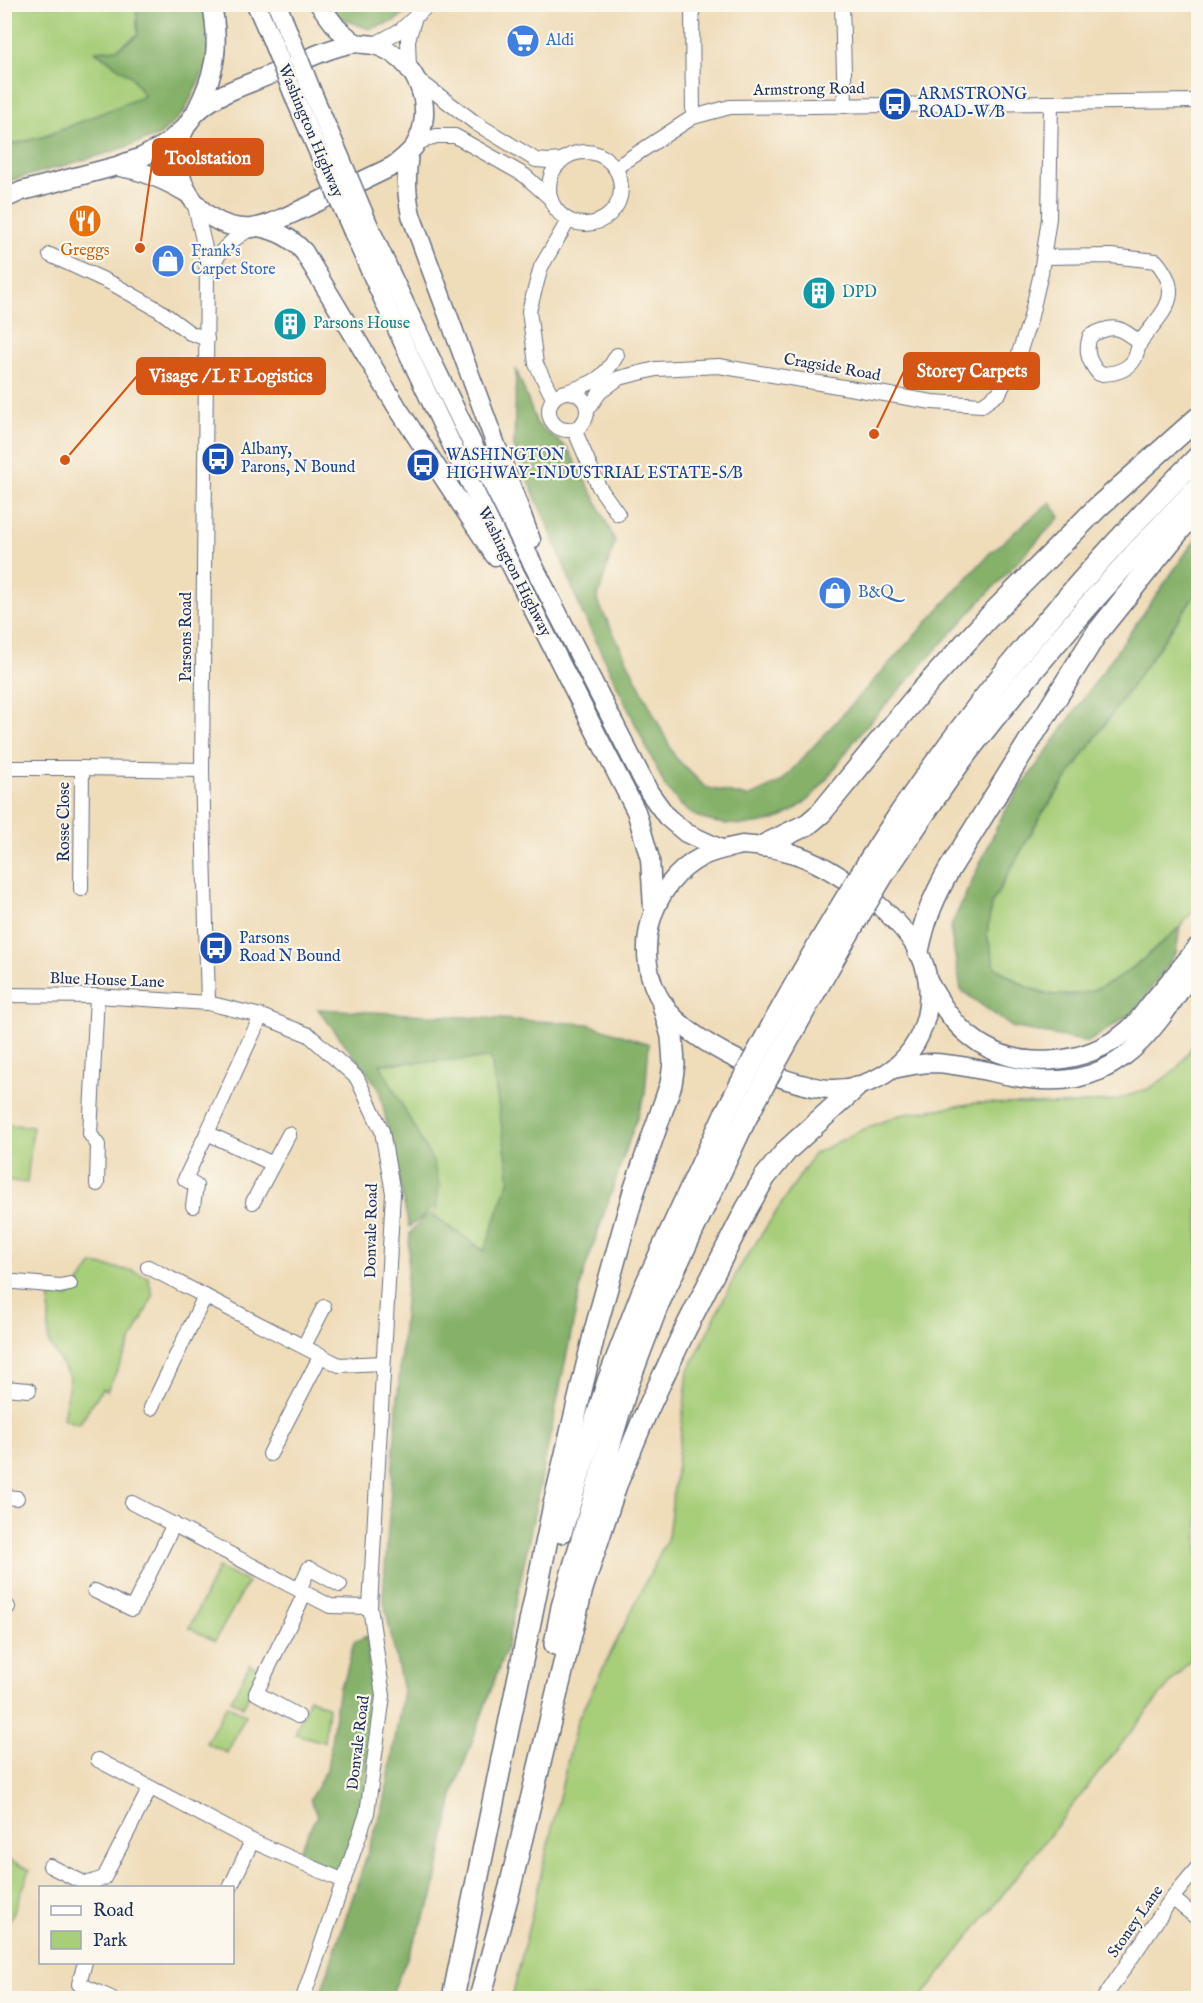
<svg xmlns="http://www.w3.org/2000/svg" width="1203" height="2003" viewBox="0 0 1203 2003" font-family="'IM FELL English',serif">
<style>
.green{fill:#a7ce79;stroke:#617e6c;stroke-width:1.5}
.forest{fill:#85b169;stroke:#507064;stroke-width:1.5;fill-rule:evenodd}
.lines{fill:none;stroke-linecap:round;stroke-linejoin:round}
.minor-casing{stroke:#656c7e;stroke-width:16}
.major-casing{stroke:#656c7e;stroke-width:21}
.highway-casing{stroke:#656c7e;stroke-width:24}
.minor{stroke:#fff;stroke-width:14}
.major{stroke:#fff;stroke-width:18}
.highway{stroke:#fff;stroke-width:21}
.major-bridge-casing{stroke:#656c7e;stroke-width:21;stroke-linecap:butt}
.highway-bridge-casing{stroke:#656c7e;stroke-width:24;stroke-linecap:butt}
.major-bridge{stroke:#fff;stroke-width:18}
.highway-bridge{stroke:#fff;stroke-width:21}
.labels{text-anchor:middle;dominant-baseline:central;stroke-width:4.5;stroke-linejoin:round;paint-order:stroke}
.shop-label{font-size:16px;fill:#366cbe;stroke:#fbf7ec;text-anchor:start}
.street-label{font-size:16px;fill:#1b2f5e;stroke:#fbf7ec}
.transit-label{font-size:16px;fill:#164399;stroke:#fbf7ec;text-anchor:start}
.food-label{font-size:16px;fill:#c56008;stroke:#fbf7ec}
.culture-label{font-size:16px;fill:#0d838f;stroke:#fbf7ec;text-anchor:start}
.leader{fill:none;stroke:#d45514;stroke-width:2}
.callout-dot{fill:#d45514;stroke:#fbf7ec;stroke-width:2}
.callout{fill:#d45514;stroke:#d45514;stroke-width:2}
.callout-label{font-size:18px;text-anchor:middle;font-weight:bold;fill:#fff}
</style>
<rect width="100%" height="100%" fill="#fbf7ec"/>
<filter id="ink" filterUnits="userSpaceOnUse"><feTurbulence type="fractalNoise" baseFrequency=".0167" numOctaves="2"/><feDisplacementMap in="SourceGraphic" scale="12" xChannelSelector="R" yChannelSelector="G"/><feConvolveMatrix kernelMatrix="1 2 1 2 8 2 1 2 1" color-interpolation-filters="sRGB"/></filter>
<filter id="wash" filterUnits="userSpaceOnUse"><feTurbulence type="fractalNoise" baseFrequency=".008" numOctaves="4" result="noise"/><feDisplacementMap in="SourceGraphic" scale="24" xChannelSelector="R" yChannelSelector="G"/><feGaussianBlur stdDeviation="1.35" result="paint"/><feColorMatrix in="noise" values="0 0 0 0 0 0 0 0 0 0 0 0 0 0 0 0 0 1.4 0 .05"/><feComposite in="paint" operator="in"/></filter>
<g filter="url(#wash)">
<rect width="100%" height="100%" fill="#efdcb9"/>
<g class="green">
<path d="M4,5H136L138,34L117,49L96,52L132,77L145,96L46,136L5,146Z"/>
<path d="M1198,591V905L1180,927L1119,980L1090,992L1056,996L1027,987L995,967L987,935L991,905L1042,814Z"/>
<path d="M1198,1038V1651L1157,1699L921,1998H512L577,1721L668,1537L688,1372L738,1270L814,1154L857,1132L899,1115L976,1103L1064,1105L1116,1100L1150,1088L1176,1070Z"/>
<path d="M491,1058L510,1179L485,1251L433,1215L437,1205L380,1064Z"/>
<path d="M6,1124L33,1127L27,1183L5,1180Z"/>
<path d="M93,1264L133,1271L148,1277L153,1296L107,1391L102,1389L79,1424L63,1419L70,1378L48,1341L50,1295L69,1297Z"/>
<path d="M218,1568L248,1582L215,1641L189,1628Z"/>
<path d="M250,1664L261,1671L243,1707L231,1700Z"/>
<path d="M309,1698L328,1707L324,1742L295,1734Z"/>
<path d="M227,1705L246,1715L227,1753L206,1743Z"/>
<path d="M5,1858L30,1870L15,1910L5,1929Z"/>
</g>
<g class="forest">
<path d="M136,5H204L209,30L208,62L184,112L160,135L105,154L5,182L4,146L46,136L144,96L132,77L95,51L117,49L138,35Z"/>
<path d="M329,5H414L395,21L369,29L335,16Z"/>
<path d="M516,369L537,424L568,449L596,500L615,541L597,600L675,757L705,787L748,797L781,782L990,553L1050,502L1060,517C993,587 927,659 862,731C836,762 822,798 782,817C759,828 716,827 694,815C681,808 674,797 665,786L581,610L557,547L514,447Z"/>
<path d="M1198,538V591L1042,814L991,904L987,935L995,967C1005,974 1016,982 1027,987C1091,1016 1136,965 1180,927L1176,953L1134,1012L1088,1042L1012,1027L961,990L950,928L1004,812L1190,547Z"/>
<path d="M318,1009L588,1024L649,1044L645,1094L583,1275L507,1646L454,1791L433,1897L390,1998H319L384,1804L403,1691L383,1597L410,1233L427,1214L409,1227L379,1088ZM491,1058L510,1179L484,1251L428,1212L437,1205L439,1184L433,1162L380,1064Z"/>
<path d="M367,1636C371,1694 373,1753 361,1810C356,1831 347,1852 341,1872L297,1854L317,1815L310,1799L327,1769L339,1687L345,1678L354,1642Z"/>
</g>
</g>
<g filter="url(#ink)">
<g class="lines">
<defs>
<g id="minor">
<path d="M692,4L693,117"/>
<path d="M842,4L845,106"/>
<path d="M373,45L401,30L429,4"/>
<path d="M409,67L408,40L414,20"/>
<path d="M417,79L477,124L536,160L549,161L561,160"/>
<path d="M415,144L436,136H455L524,175L550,198"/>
<circle cx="585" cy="188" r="36"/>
<path d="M615,168L693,117L730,107L1198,101"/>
<path d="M194,202L205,248L207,272L202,770L208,1003"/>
<path d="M50,255L113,284L159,310L190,333L207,339"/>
<path d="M1044,257L1111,256L1156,261C1186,296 1162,312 1141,341C1138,346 1137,353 1135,358C1128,372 1112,374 1099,374C1088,361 1085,351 1090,336C1114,323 1120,327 1140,343"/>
<path d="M207,272C220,251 230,240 252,228"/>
<path d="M569,391C593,383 604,379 617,355"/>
<circle cx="568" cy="411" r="19"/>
<path d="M553,398L536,364L529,311L541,267L568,221"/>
<path d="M588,409L600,392L619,378L656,369L719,366L932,402L982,405L999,393L1018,356L1030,320L1041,273L1049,218L1051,103"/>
<path d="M574,429L599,487L618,514"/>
<path d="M4,768H82"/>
<path d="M81,889L82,768L202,770"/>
<path d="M4,995L97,996L208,1003L261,1016L309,1035L357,1078L382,1131L393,1193L370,1607L383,1696L367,1813L303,1998"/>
<path d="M261,1016L207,1133L273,1164"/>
<path d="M97,1184L98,1145L90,1134L97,996"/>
<path d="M253,1202L289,1134"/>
<path d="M193,1206L196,1186L185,1179L207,1133"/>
<path d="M148,1267L339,1365L383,1363"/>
<path d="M4,1281L60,1286L70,1284"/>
<path d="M304,1346L324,1307"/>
<path d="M4,1388L29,1390"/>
<path d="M151,1408L205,1296"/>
<path d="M270,1454L321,1355"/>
<path d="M4,1497L17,1498"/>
<path d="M132,1503L330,1606L370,1607"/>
<path d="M299,1590L309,1568L340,1585"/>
<path d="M95,1591L132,1609L174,1524"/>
<path d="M4,1606L8,1607"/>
<path d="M298,1716L256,1693L305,1593"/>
<path d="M98,1760L252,1841L344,1881"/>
<path d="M50,1866L86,1884L104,1878L150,1788"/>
<path d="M230,1888L252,1841"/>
<path d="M1172,1898L1198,1919"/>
<path d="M85,1962L79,1984L111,1998"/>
<path d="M1104,1998L1172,1898L1198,1867"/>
</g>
<g id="major">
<path d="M256,4L270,36"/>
<path d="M277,4L287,29"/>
<path d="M319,4L337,28L355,43"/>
<path d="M355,43C361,44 368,44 374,45C417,57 438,109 414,147C408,154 401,160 393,166C365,180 336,193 307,207C290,214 270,226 252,228C194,232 155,160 194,115C214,93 248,85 274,73C300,62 327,48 355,43Z"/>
<path d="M314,97L340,157"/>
<path d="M297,103L324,165"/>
<path d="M196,111C216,72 220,48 212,4"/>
<path d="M409,153C406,177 406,192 411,215L531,540"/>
<path d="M120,167C145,171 165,180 187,193"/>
<path d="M4,199L22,191L117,166L142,157L166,144L185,127"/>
<path d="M368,224C455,417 553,603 649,792L667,817L686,833L721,849"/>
<path d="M258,227C277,231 291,237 304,252L397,407L495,556"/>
<path d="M353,232C440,429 538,620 636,811L650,859L653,908"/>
<path d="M742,845C759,846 775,848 791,853C832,865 898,913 918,951C929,970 931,995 926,1017C920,1041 906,1061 885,1074C869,1084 848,1090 829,1089C783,1086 688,1043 663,1004C630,954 650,883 703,856C715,850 729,848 742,845Z"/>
<path d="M929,983C941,1003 952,1023 971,1037C1016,1073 1086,1066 1128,1030C1137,1023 1144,1012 1151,1003C1167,984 1183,965 1198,946"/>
<path d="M893,1069C907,1066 920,1063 934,1063C960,1064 986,1071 1011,1076C1114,1097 1149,1039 1198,963"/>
</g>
<g id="highway">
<path d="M763,846L808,824L821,813L916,697L988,618L1098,507L1198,418"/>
<path d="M869,861C962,714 1076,580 1198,457"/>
<path d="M883,875C911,834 938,791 968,751C1040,659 1116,571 1198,487"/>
<path d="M918,951C925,918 933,899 949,870L1096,634L1198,507"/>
<path d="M561,1532L608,1381L642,1293L725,1114"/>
<path d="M555,1644L562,1607L627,1386L658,1304L744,1122"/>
<path d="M453,1998L555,1500L596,1327L634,1191L671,1084L674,1064L672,1036L663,1005"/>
<path d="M480,1998L510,1887L582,1589L616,1485L645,1415L683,1334L747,1208L765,1177L787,1150L856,1087"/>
</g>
</defs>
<use href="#minor" class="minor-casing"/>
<use href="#major" class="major-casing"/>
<use href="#highway" class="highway-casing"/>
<use href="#minor" class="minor"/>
<use href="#major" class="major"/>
<use href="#highway" class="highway"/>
<defs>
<g id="major-bridge">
<path d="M287,29L314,97"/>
<path d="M270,36L297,103"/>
<path d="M340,157L368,224"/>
<path d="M324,165L353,232"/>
</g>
<g id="highway-bridge">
<path d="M725,1114C770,1027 817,944 869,861"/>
<path d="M744,1122C788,1038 834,956 883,875"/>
</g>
</defs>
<use href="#major-bridge" class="major-bridge-casing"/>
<use href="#highway-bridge" class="highway-bridge-casing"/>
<use href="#major-bridge" class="major-bridge"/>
<use href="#highway-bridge" class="highway-bridge"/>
</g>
</g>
<defs>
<symbol id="supermarket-disc" viewBox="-11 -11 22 22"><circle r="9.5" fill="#3f7fe0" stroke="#fbf7ec"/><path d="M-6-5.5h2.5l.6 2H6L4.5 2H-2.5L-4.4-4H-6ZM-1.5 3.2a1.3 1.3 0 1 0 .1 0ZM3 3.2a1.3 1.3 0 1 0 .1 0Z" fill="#fff"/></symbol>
<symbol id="bus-disc" viewBox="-11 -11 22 22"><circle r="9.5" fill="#1a4fb4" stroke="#fbf7ec"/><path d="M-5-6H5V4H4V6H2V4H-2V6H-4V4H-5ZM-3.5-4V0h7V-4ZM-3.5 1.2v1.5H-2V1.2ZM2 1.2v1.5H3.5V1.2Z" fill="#fff"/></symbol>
<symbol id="restaurant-disc" viewBox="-11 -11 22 22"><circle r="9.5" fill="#e8710a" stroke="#fbf7ec"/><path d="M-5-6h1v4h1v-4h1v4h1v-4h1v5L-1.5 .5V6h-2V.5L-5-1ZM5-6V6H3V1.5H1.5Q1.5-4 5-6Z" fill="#fff"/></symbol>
<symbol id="shop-disc" viewBox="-11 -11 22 22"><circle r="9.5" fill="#3f7fe0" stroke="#fbf7ec"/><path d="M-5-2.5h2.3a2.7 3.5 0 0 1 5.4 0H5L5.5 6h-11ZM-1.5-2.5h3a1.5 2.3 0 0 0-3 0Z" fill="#fff"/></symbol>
<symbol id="building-disc" viewBox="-11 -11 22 22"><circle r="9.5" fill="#0f9aa8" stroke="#fbf7ec"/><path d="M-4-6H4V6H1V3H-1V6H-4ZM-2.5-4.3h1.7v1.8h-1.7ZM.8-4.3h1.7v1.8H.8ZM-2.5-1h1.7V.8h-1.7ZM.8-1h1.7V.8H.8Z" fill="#fff"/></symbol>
</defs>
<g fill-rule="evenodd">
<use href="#supermarket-disc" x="504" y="22" width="38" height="38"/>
<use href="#bus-disc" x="876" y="85" width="38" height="38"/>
<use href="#restaurant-disc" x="66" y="202" width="38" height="38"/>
<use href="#shop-disc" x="149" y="242" width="38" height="38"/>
<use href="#building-disc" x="800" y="274" width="38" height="38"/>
<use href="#building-disc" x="271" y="305" width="38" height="38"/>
<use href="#bus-disc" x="199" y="440" width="38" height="38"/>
<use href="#bus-disc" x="404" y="446" width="38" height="38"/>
<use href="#shop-disc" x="816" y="574" width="38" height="38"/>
<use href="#bus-disc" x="197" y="929" width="38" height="38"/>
</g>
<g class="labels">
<g class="shop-label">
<text x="546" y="41">Aldi</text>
<text x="191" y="252">Frank's<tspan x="191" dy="18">Carpet Store</tspan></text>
<text x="858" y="593">B&amp;Q</text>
</g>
<g class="street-label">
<text transform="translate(809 90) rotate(-1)">Armstrong Road</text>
<text transform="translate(310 131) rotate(67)">Washington Highway</text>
<text transform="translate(832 368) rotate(10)">Cragside Road</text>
<text transform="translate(514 572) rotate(63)">Washington Highway</text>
<text transform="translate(187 637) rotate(-90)">Parsons Road</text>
<text transform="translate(65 822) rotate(-90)">Rosse Close</text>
<text transform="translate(107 981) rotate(2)">Blue House Lane</text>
<text transform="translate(372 1231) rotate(-89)">Donvale Road</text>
<text transform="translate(359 1743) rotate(-83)">Donvale Road</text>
<text transform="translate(1136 1922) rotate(-55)">Stoney Lane</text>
</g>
<g class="transit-label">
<text x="918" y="95">ARMSTRONG<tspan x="918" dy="18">ROAD-W/B</tspan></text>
<text x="241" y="450">Albany,<tspan x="241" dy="18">Parons, N Bound</tspan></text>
<text x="446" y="456">WASHINGTON<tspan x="446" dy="18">HIGHWAY-INDUSTRIAL ESTATE-S/B</tspan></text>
<text x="239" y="939">Parsons<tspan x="239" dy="18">Road N Bound</tspan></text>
</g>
<g class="food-label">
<text x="85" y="251">Greggs</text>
</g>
<g class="culture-label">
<text x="842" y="293">DPD</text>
<text x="313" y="324">Parsons House</text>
</g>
</g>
<path class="leader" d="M140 248L153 157M874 434L904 371M65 460L137 376"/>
<g class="callout-dot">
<circle cx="140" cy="248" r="6"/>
<circle cx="874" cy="434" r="6"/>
<circle cx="65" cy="460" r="6"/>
</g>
<g class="callout">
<rect x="153" y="139" width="110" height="36" rx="6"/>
<rect x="904" y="353" width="135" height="36" rx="6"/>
<rect x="137" y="358" width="188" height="36" rx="6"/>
</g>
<g class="callout-label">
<text x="208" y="164">Toolstation</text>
<text x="972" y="377">Storey Carpets</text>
<text x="231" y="382">Visage / L F Logistics</text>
</g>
<rect width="1203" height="2003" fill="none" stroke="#fbf7ec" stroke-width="24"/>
<rect x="39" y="1886" width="195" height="78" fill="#fbf7ec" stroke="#a1a7b3" stroke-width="1.5"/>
<rect x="51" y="1906" width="30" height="9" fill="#ffffff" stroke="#a1a7b3" stroke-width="1.5"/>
<text x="93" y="1916" font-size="18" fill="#1b2f5e">Road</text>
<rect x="51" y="1931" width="30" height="18" fill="#a7ce79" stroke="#a1a7b3" stroke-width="1.5"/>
<text x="93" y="1946" font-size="18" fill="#1b2f5e">Park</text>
</svg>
